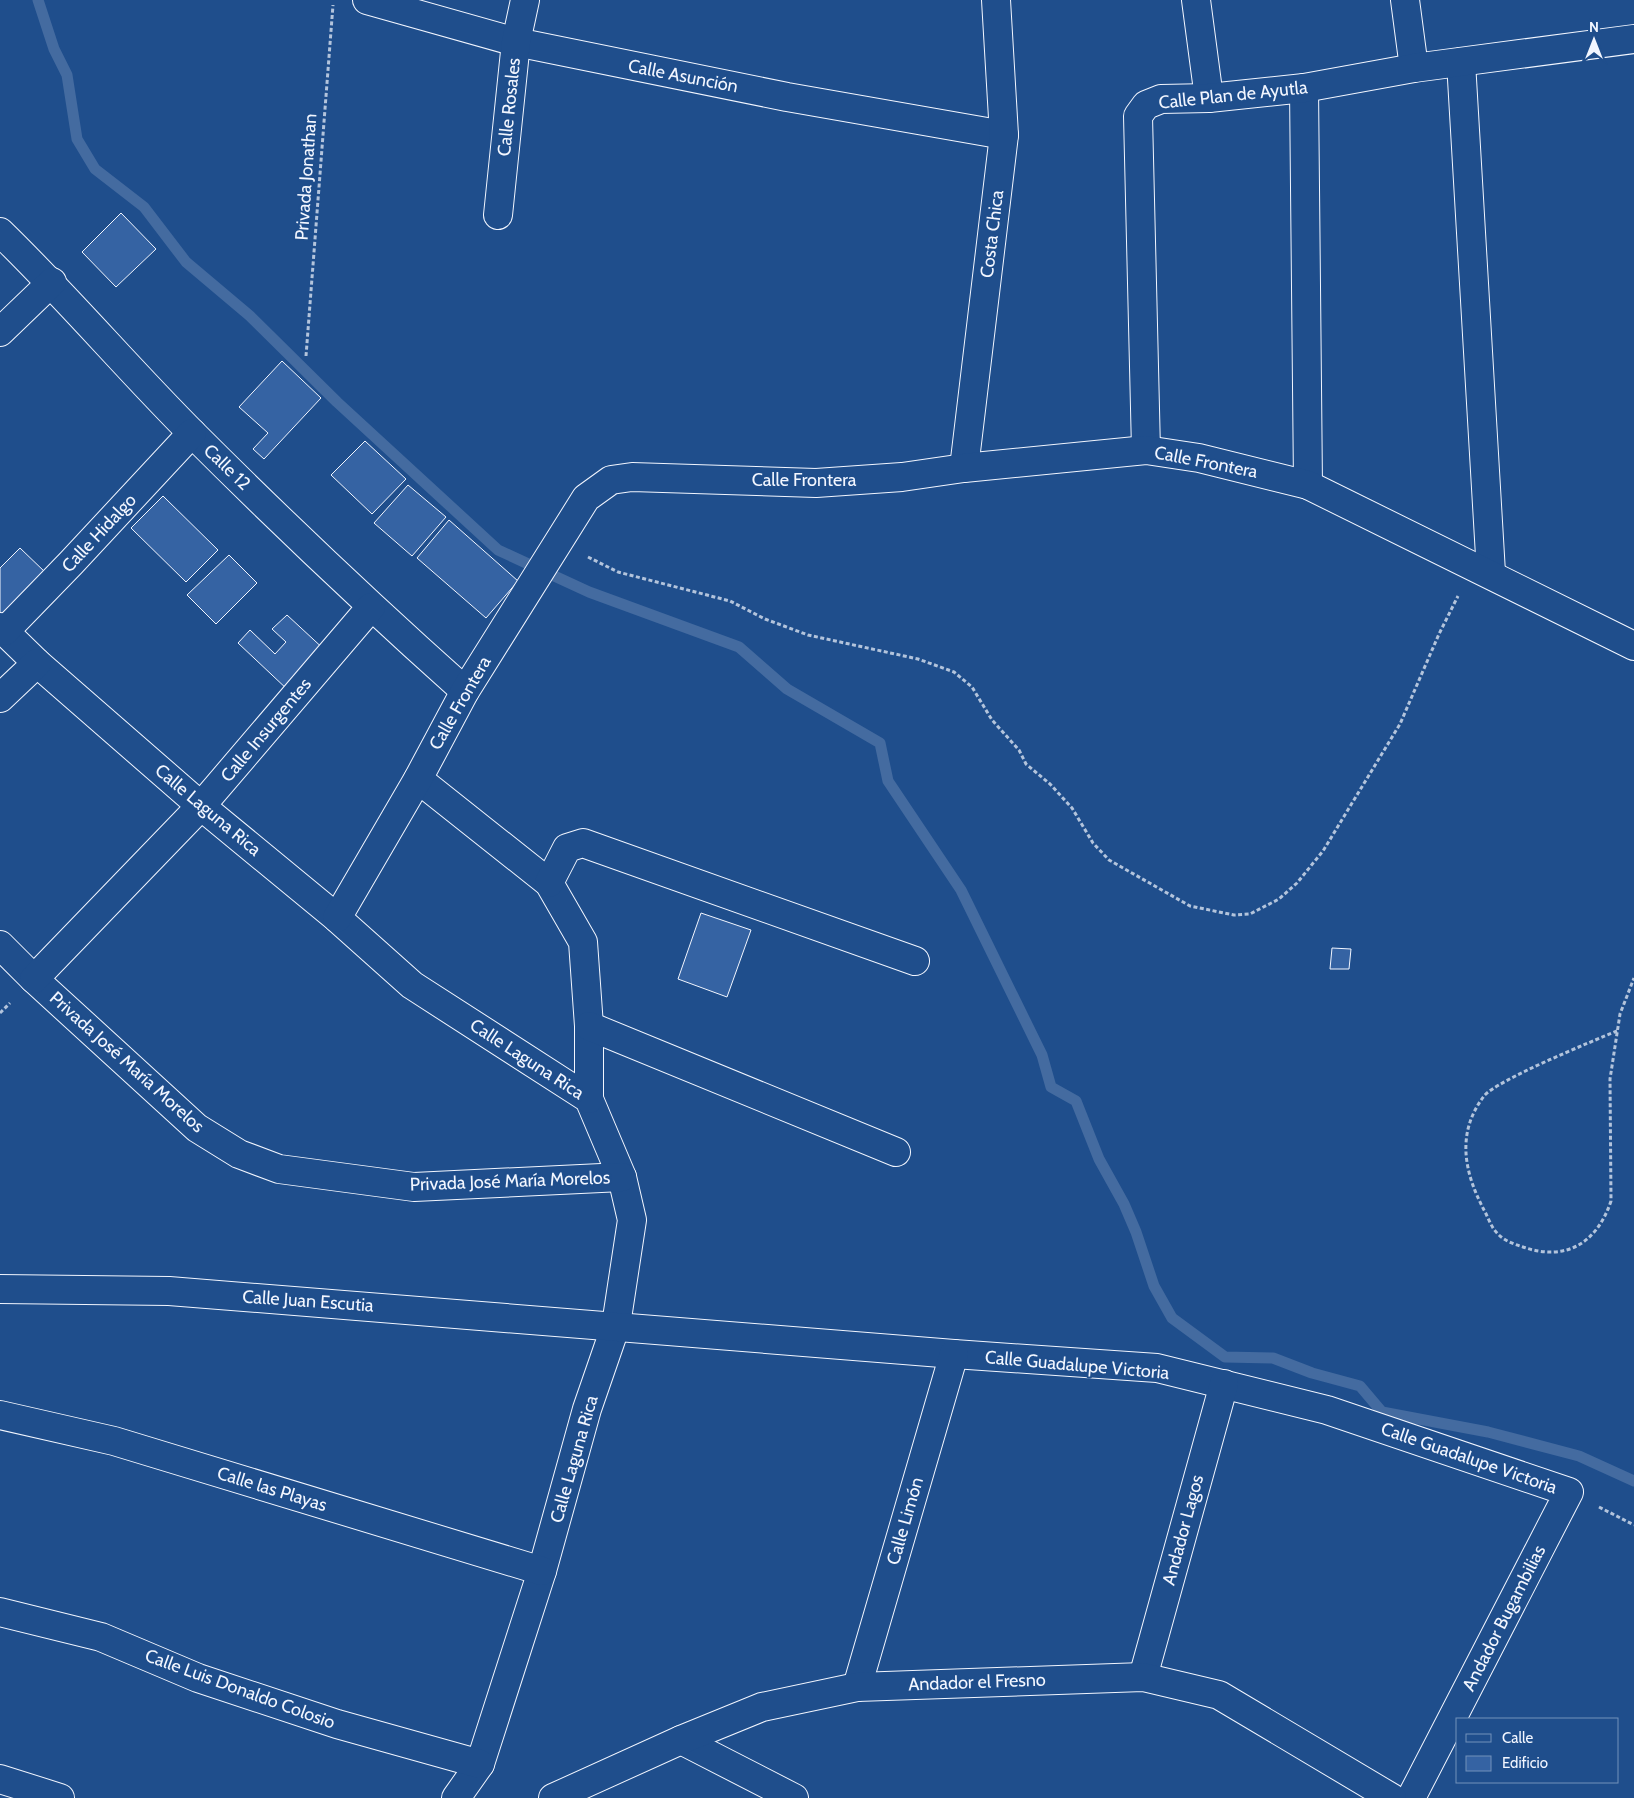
<svg xmlns="http://www.w3.org/2000/svg" width="1634" height="1798" viewBox="0 0 1634 1798" font-family="Cabin,sans-serif">
<style>
.lines{fill:none;stroke-linecap:round;stroke-linejoin:round}
.stream{stroke:#446ba0;stroke-width:11}
.building{fill:#3563a3;stroke:#f2f6ff}
.minor-casing{stroke:#f2f6ff;stroke-width:30}
.path{stroke:#b3c4dc;stroke-width:3;stroke-dasharray:4 2.5;stroke-linecap:butt}
.minor{stroke:#1f4e8c;stroke-width:28}
.labels{text-anchor:middle;dominant-baseline:central;stroke-width:4;stroke-linejoin:round;paint-order:stroke}
.street-label{font-size:18px;fill:#f2f6ff;stroke:#1f4e8c}
</style>
<rect width="100%" height="100%" fill="#1f4e8c"/>
<g class="lines">
<path class="stream" d="M38,0L54,49L67,75L77,139L95,169L144,207L186,262L250,316L337,402L498,550L589,592L739,647L787,689L880,743L888,781L961,890L1042,1055L1051,1087L1076,1101L1099,1159L1124,1204L1136,1232L1154,1286L1172,1318L1225,1357L1273,1358L1312,1373L1360,1386L1382,1412L1488,1432L1579,1456L1634,1481"/>
</g>
<g class="building">
<path d="M121,213L156,249L116,287L82,252Z"/>
<path d="M282,361L321,398L264,459L253,449L268,433L239,407Z"/>
<path d="M365,441L406,479L372,514L331,475Z"/>
<path d="M408,485L446,517L412,556L374,523Z"/>
<path d="M163,496L218,550L186,582L131,528Z"/>
<path d="M449,520L518,581L486,618L417,558Z"/>
<path d="M20,548L46,573L4,616L0,612V568Z"/>
<path d="M229,555L257,583L216,624L187,595Z"/>
<path d="M287,615L327,652L289,691L238,643L250,630L275,654L286,642L272,629Z"/>
<path d="M701,913L751,930L727,997L678,979Z"/>
<path d="M1332,948L1351,949L1349,969H1330Z"/>
</g>
<g class="lines">
<defs>
<g id="minor">
<path d="M367,0L516,42L787,97L1004,135"/>
<path d="M1196,0L1209,98"/>
<path d="M1405,0L1414,68"/>
<path d="M1461,62L1491,573"/>
<path d="M1304,88L1308,485"/>
<path d="M498,215L516,42L525,0"/>
<path d="M0,232C67,297 127,368 193,434C281,522 372,608 465,691"/>
<path d="M0,332L52,282"/>
<path d="M1146,450L1138,116L1146,105L1161,99L1209,98L1304,88L1414,68L1634,39"/>
<path d="M964,468L1004,135L996,0"/>
<path d="M0,627L37,663L201,806L337,918L412,985L589,1099L622,1177L632,1220L616,1325L587,1409L542,1571L480,1764L456,1798"/>
<path d="M5,631L71,563L192,433"/>
<path d="M0,698L37,663"/>
<path d="M418,779L549,883L583,942L589,1026V1099"/>
<path d="M549,883L567,848L583,843L915,961"/>
<path d="M337,918L418,779L465,691L586,498L611,480L632,477L816,483L902,477L964,468L1146,450L1199,458L1308,485L1634,646"/>
<path d="M0,945L34,979L197,1128L239,1154L279,1169L414,1187L622,1177"/>
<path d="M34,979L201,806L371,607"/>
<path d="M589,1026L896,1152"/>
<path d="M0,1289L169,1291L954,1354L1157,1368L1327,1410L1569,1492L1411,1798"/>
<path d="M0,1415L114,1441L542,1571"/>
<path d="M0,1612L101,1637L198,1678L337,1724L480,1764"/>
<path d="M1143,1677L1224,1384"/>
<path d="M857,1687L954,1354"/>
<path d="M681,1740L794,1798"/>
<path d="M0,1779L60,1798"/>
<path d="M553,1798L681,1740L762,1707L857,1687L1143,1677L1219,1695L1392,1798"/>
</g>
</defs>
<use href="#minor" class="minor-casing"/>
<g class="path">
<path d="M306,356L333,5"/>
<path d="M588,557L618,572L730,601L765,619L808,635L918,659L954,672L972,687L992,720L1019,750L1026,764L1050,784L1072,808L1093,843L1109,860L1190,906L1234,915L1250,914L1279,899L1297,883L1323,851L1400,724L1439,634L1458,596"/>
<path d="M0,1013L10,1003"/>
<path d="M1617,1031C1593,1041 1497,1080 1484,1096C1456,1133 1464,1172 1484,1210C1488,1217 1491,1227 1497,1233C1504,1241 1514,1244 1523,1247C1566,1262 1597,1243 1611,1201L1610,1079L1620,1014L1634,978"/>
<path d="M1599,1507L1634,1525"/>
</g>
<use href="#minor" class="minor"/>
</g>
<g class="labels">
<g class="street-label">
<text transform="translate(683 76) rotate(11)">Calle Asunción</text>
<text transform="translate(1233 95) rotate(-6)">Calle Plan de Ayutla</text>
<text transform="translate(509 107) rotate(-84)">Calle Rosales</text>
<text transform="translate(306 177) rotate(-86)">Privada Jonathan</text>
<text transform="translate(992 234) rotate(-83)">Costa Chica</text>
<text transform="translate(1206 462) rotate(11)">Calle Frontera</text>
<text transform="translate(227 467) rotate(44)">Calle 12</text>
<text x="804" y="480">Calle Frontera</text>
<text transform="translate(99 533) rotate(-47)">Calle Hidalgo</text>
<text transform="translate(460 703) rotate(-60)">Calle Frontera</text>
<text transform="translate(266 730) rotate(-50)">Calle Insurgentes</text>
<text transform="translate(208 810) rotate(40)">Calle Laguna Rica</text>
<text transform="translate(527 1059) rotate(33)">Calle Laguna Rica</text>
<text transform="translate(127 1062) rotate(42)">Privada José María Morelos</text>
<text transform="translate(510 1181) rotate(-2)">Privada José María Morelos</text>
<text transform="translate(308 1301) rotate(4)">Calle Juan Escutia</text>
<text transform="translate(1077 1365) rotate(5)">Calle Guadalupe Victoria</text>
<text transform="translate(1469 1458) rotate(19)">Calle Guadalupe Victoria</text>
<text transform="translate(574 1459) rotate(-74)">Calle Laguna Rica</text>
<text transform="translate(272 1489) rotate(17)">Calle las Playas</text>
<text transform="translate(905 1521) rotate(-74)">Calle Limón</text>
<text transform="translate(1183 1530) rotate(-75)">Andador Lagos</text>
<text transform="translate(1504 1618) rotate(-63)">Andador Bugambilias</text>
<text transform="translate(977 1682) rotate(-2)">Andador el Fresno</text>
<text transform="translate(240 1689) rotate(20)">Calle Luis Donaldo Colosio</text>
</g>
</g>
<rect x="1456" y="1718" width="162" height="65" fill="#1f4e8c" stroke="#7391ba"/>
<rect x="1466" y="1734" width="25" height="8" fill="#1f4e8c" stroke="#7391ba"/>
<text x="1502" y="1743" font-size="15" fill="#f2f6ff">Calle</text>
<rect x="1466" y="1756" width="25" height="15" fill="#3563a3" stroke="#7391ba"/>
<text x="1502" y="1768" font-size="15" fill="#f2f6ff">Edificio</text>
<g transform="translate(1594 40)" stroke="#1f4e8c" stroke-width="4" paint-order="stroke">
<path d="M0-4L9 19L0 12L-9 19Z" fill="#f2f6ff"/>
<text y="-8" font-size="14" font-weight="bold" text-anchor="middle" fill="#f2f6ff">N</text>
</g>
</svg>
